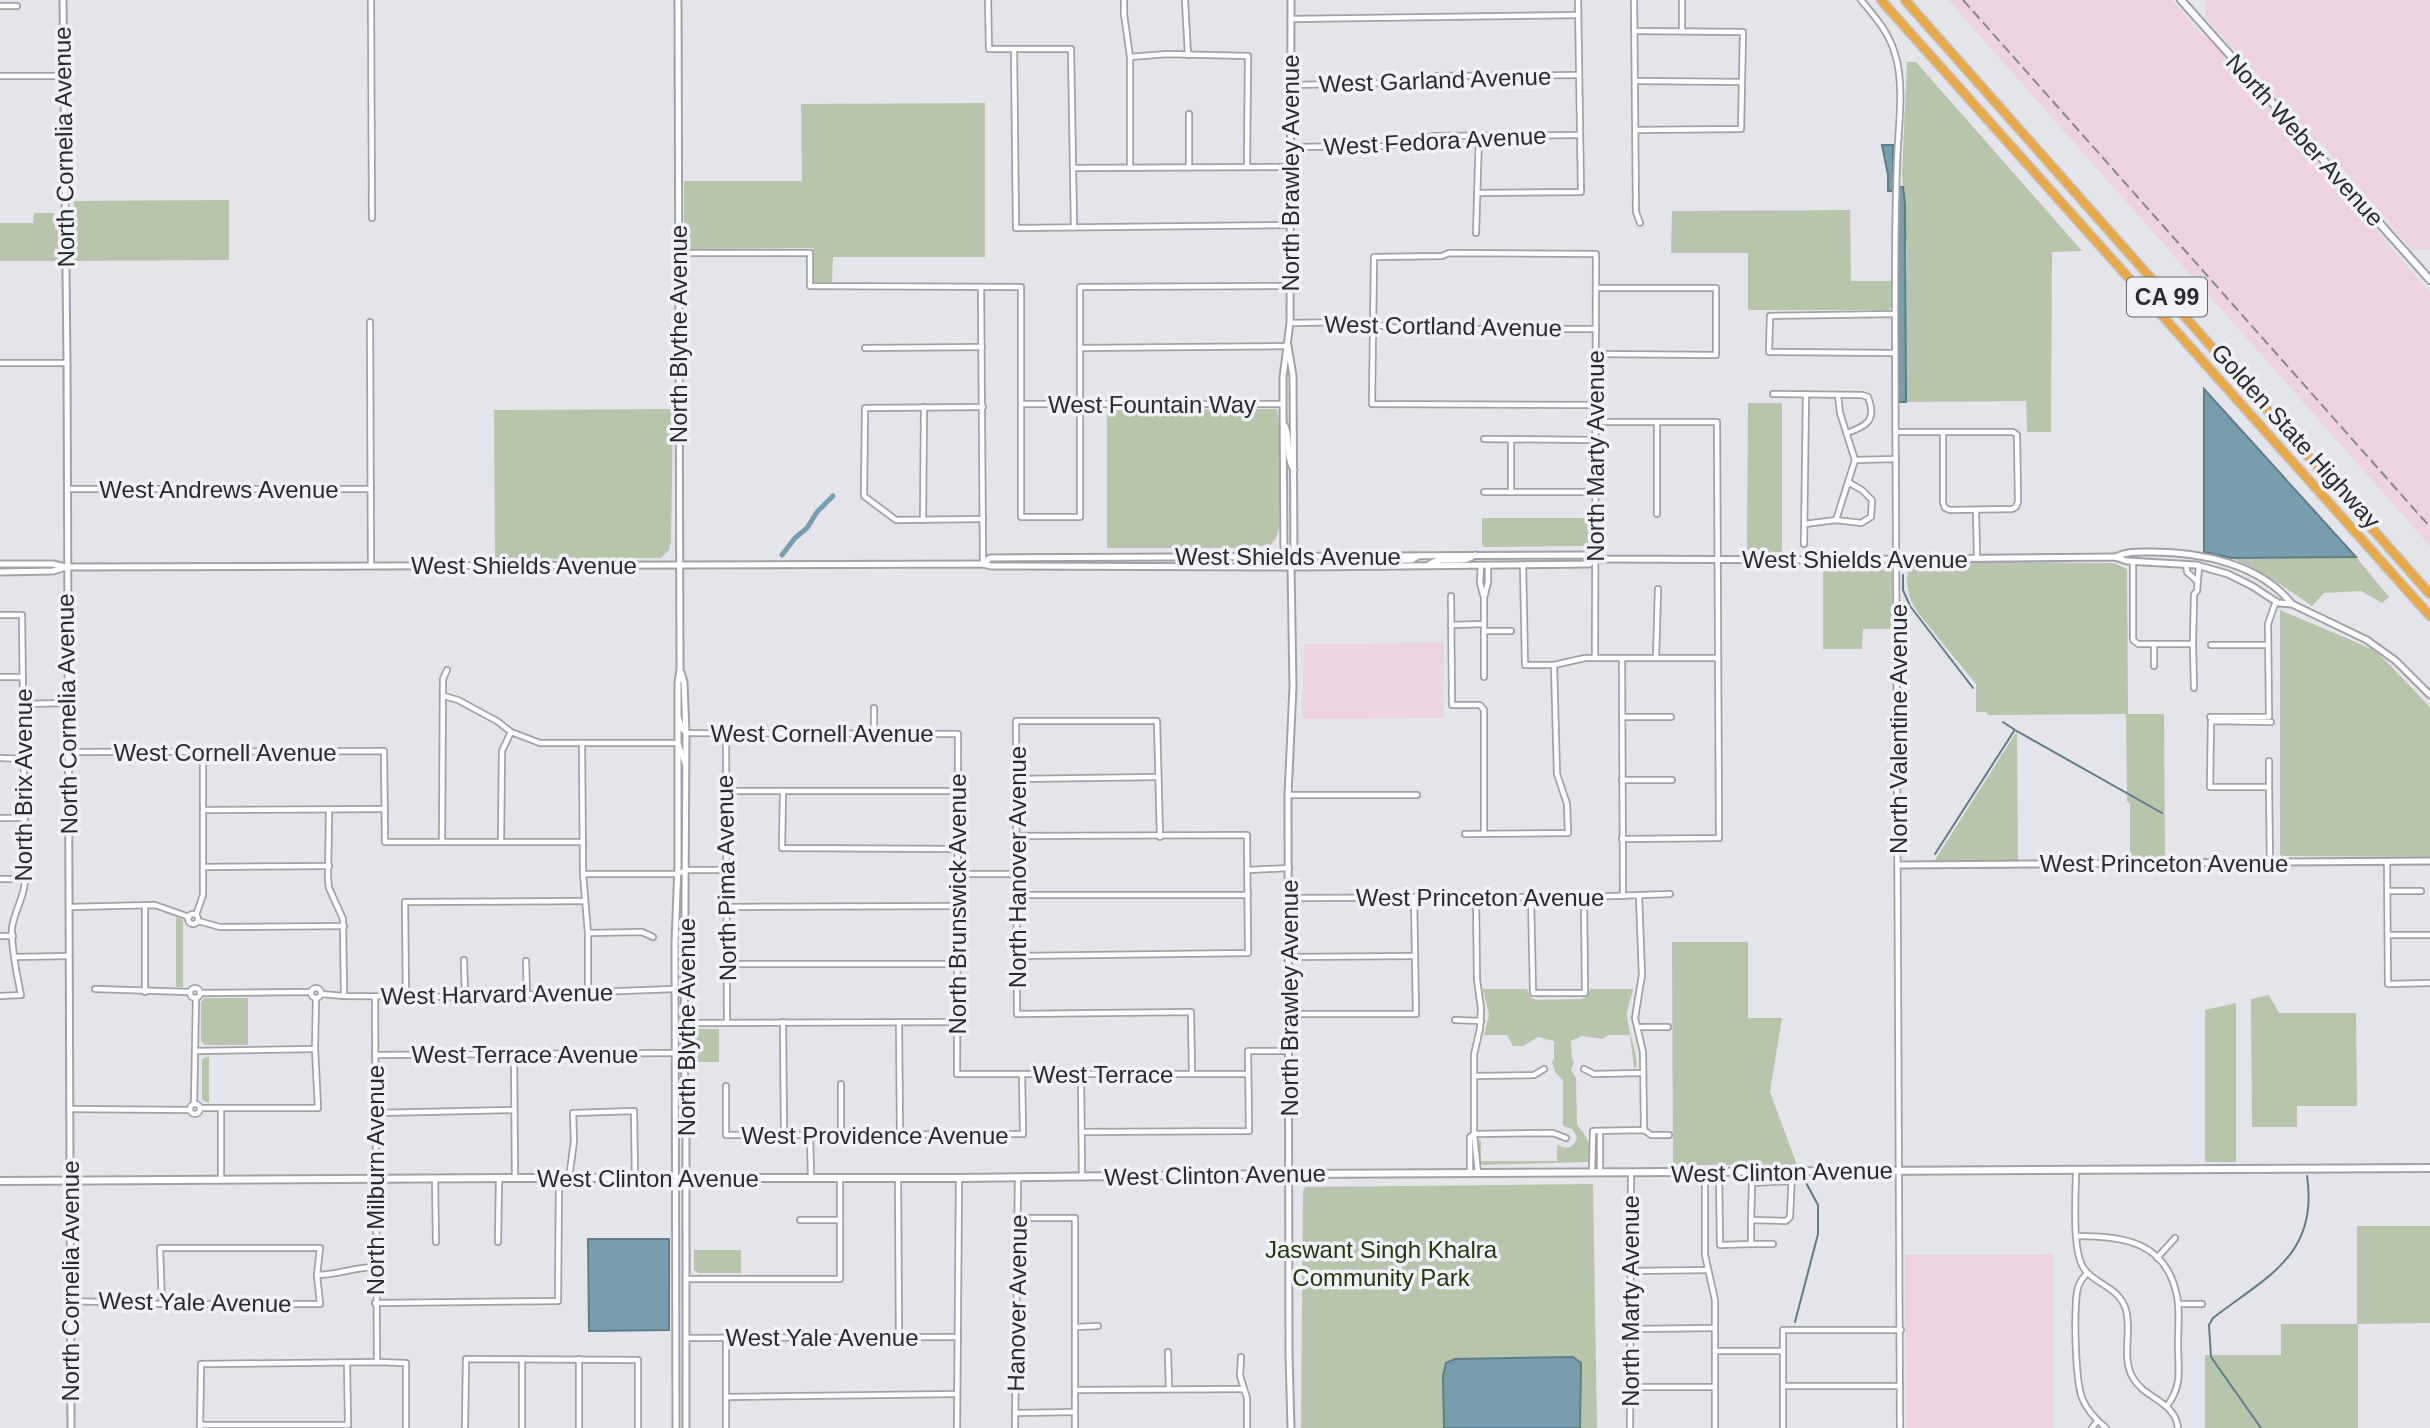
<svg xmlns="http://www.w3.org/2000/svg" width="2430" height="1428" viewBox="0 0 2430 1428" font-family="Helvetica,sans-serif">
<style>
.industrial{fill:#ebd4e0}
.education{fill:#ebd4df}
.green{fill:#b6c5ab}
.water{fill:#779eac;stroke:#607c86;stroke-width:2}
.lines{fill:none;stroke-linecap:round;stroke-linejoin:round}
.stream{stroke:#607c86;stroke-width:2}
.canal{stroke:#779eac;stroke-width:5}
.minor-casing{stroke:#a1a2a7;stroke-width:8}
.tertiary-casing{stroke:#a1a2a7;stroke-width:9}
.secondary-casing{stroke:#a1a2a7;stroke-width:10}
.motorway-casing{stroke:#c4c4c4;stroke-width:11}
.minor{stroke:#fff;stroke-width:4.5}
.tertiary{stroke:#fff;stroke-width:5}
.secondary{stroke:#fff;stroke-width:6}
.motorway{stroke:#e8a94a;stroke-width:8}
.rail{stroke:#86878a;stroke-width:2;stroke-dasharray:10 5;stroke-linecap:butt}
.labels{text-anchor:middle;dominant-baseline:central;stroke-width:7;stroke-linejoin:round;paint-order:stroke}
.shield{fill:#f1f2f7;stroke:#66676a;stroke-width:2}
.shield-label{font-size:23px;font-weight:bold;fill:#2b2b2d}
.street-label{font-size:24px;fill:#2b2b2d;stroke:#f1f2f7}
.park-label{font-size:24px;fill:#243a0a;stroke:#f1f2f7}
</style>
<rect width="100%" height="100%" fill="#e4e5ea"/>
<g class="industrial">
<path d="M1948,0H2172L2204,37L2205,27L2430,293V546Z"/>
<path d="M2205,0H2430V250H2412L2319,141L2316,143L2205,17Z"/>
</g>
<g class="education">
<path d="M1444,643V718L1302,719L1304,644Z"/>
<path d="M2053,1254V1428H1906L1905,1255Z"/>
</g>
<g class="green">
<path d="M1907,62H1916L2082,251L2052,252L2051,432H2027L2026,401L1906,402L1907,252L1902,173Z"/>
<path d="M985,103V257H833L832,282H813V248L684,249V181H802L801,104Z"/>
<path d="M229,200V260L74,261V201Z"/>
<path d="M1850,210L1851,281H1893V304L1889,310H1748V253H1671L1672,211Z"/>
<path d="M34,213H54V222L60,223V261H0V223H33Z"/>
<path d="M1748,403H1782V552H1747Z"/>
<path d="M673,409L671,542L669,550L661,558L495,559L494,410Z"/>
<path d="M1277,409C1281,433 1286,514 1277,535C1276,539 1273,541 1271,545L1241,548H1107V410Z"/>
<path d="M1482,518H1589V543L1586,546L1485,547L1482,545Z"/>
<path d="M2356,557L2389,597L2382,603L2361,591L2324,593L2312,606C2286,588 2261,570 2231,558Z"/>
<path d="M1908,561L2114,563L2127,569L2128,714H2164L2165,857H2130V803L2127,801L2126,714L1989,715L1986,712H1976V684L1918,613L1910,599L1907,584Z"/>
<path d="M1823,566H1892V629H1863L1862,649H1823Z"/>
<path d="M2280,610L2372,649L2386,661L2430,707V857L2280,856Z"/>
<path d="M2017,731L2018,860H1935Z"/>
<path d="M176,917L183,920V987H176Z"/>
<path d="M1672,942H1748V1018H1782L1770,1092L1797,1165H1673Z"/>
<path d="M1483,989H1527L1531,998L1538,1000L1582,999L1588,995L1590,989H1633C1632,998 1627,1005 1627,1016C1628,1030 1636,1048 1637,1066L1634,1068L1630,1035H1608L1603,1039L1582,1036L1571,1041L1572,1059L1574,1062L1571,1070L1576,1078L1577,1125C1586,1135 1595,1149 1588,1162L1483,1165L1479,1162V1140L1481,1141V1161H1557V1144C1565,1151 1575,1148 1577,1137L1572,1129L1563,1126V1080L1555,1072L1552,1062L1554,1059V1041L1538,1037L1523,1046H1513L1507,1035H1484L1489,1015Z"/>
<path d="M2269,995L2279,1013H2356L2357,1106H2297V1127H2252L2251,999Z"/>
<path d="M204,998H248V1045H205L201,1041V1002Z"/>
<path d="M2236,1003V1162H2205V1010Z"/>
<path d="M690,1029H719V1062H693L690,1050Z"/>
<path d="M206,1057H209V1103L202,1100V1060Z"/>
<path d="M1593,1184L1597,1428H1301L1303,1190L1306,1187Z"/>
<path d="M2357,1226H2430V1323L2358,1324V1428H2205V1355H2281V1324H2357Z"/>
<path d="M694,1250H741V1273H698L694,1270Z"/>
</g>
<g class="water">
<path d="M1882,145H1893V191H1888V175Z"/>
<path d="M1898,187H1903L1905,203L1906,402H1898Z"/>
<path d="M2204,389L2356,557L2231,558L2204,552Z"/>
<path d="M669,1239V1330L589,1331L588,1239Z"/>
<path d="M1573,1357L1581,1363L1580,1428H1444L1443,1376L1446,1363L1455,1359Z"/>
</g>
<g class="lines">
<g class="stream">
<path d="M1903,575V590L1910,606L1973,688"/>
<path d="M2003,722L2015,730L2162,813"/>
<path d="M1935,854L2014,731"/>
<path d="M1795,1322L1818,1234V1205L1804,1179"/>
<path d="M2261,1428L2211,1357L2209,1325L2213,1318C2266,1277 2319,1255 2307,1176"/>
</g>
<path class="canal" d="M782,555L795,538L807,528L817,512L833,496"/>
<defs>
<g id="minor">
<path d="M371,0L372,218"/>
<path d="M988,0L989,49H1071L1074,227"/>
<path d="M1124,0V14L1130,57V167"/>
<path d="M1185,0L1188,55"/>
<path d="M1634,0L1636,212L1640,223"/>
<path d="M1861,0C1875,17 1889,32 1895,54C1905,85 1898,129 1897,162C1895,213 1895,263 1895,314L1900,1428"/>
<path d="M0,6H17"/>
<path d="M1291,19L1578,15"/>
<path d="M1634,31L1743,32L1741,129L1636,130"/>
<path d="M1682,31V0"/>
<path d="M1014,50L1016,228L1290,225"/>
<path d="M1130,57L1167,54L1248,56L1247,166"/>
<path d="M0,76H64"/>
<path d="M1636,81L1742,82"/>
<path d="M1290,85L1398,83L1435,76L1579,75"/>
<path d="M1189,114V166"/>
<path d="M1290,147L1389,146L1434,136L1580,135"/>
<path d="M1073,168L1290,167"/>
<path d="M1477,193L1581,192L1578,0"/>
<path d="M1476,233L1479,135"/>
<path d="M678,253H810V286L1021,287V517H1080V287L1290,286"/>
<path d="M981,288L983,563"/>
<path d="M1596,288H1716V355L1597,354"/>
<path d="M1895,314L1770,316L1769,352L1895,353"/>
<path d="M370,322L371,566"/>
<path d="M1290,323L1351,322L1407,329H1596"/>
<path d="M865,348L982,347"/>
<path d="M1080,348L1288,346"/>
<path d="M0,363H67"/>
<path d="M1773,394L1862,395L1868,397C1877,420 1867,426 1847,433"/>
<path d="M1021,404H1283"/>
<path d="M1596,422H1717L1719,838L1622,839"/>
<path d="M1657,423V514"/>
<path d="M1896,432H2013L2017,435L2018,502L2016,507L2012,509L1950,510L1945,508L1943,503V432"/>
<path d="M1484,439L1596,440"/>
<path d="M1511,439V492"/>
<path d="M1855,460L1896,459"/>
<path d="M67,489H371"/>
<path d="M1484,492H1595"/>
<path d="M1976,510L1977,558"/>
<path d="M983,519L896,520L864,496L865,408L983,407"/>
<path d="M923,520L924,407"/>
<path d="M1836,520L1855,460L1840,413L1838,396"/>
<path d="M1805,524L1836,520L1861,523L1871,517L1872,500L1862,490L1848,482"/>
<path d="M1804,544L1806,394"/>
<path d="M2133,561V640L2138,644H2193L2194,594L2197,591L2199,566"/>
<path d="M2186,564L2187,572L2197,581"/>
<path d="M1481,565L1480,583L1484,598L1488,582V565"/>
<path d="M1523,565L1525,665H1554L1585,658H1717"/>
<path d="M1451,596L1452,705H1480L1484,710V834"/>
<path d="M1484,598V677"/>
<path d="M0,615H22L25,879C25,897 14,911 12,928C11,948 17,976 21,995L0,996"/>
<path d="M1451,625L1484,624"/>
<path d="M1484,631H1511"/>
<path d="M2154,644V666"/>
<path d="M2193,644L2194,688"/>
<path d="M2211,645H2268"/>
<path d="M1595,658L1596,254L1449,253L1442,256L1374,257L1372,404L1596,405"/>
<path d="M1622,658L1623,896"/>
<path d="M1656,658L1658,589"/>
<path d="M0,677H23"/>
<path d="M444,696L458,700L497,721L511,732L540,743H678L685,764"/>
<path d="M23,704L67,703"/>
<path d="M874,708V733"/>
<path d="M1622,717H1671"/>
<path d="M2210,717H2269L2268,624L2276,601"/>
<path d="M679,718L682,729L686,733L958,734L957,1074H1248"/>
<path d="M726,733L727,1023"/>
<path d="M582,743L583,874L588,933V993"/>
<path d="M67,752L384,751L385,842H583"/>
<path d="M0,758L25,759"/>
<path d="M2269,761V787"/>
<path d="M1016,779L1158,777"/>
<path d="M1622,780H1672"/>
<path d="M724,791H958"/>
<path d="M783,791L782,848L956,849"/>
<path d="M1288,795H1417"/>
<path d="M204,810L385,809"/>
<path d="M329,810L328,879L329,888L343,919L344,996"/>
<path d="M0,818H25"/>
<path d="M1465,834L1568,833L1567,804L1557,774L1554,665"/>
<path d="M1015,836L1247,835L1248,953L1016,956"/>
<path d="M1160,837L1157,721H1016L1017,1014L1191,1012L1192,1074"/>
<path d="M501,841L502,751L511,732"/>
<path d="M442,842L443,679L447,670"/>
<path d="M2270,862L2269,787H2210L2211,721L2271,722"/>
<path d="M2387,862L2388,984L2430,983"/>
<path d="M203,867L329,866"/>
<path d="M1249,870L1289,868"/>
<path d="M583,874H677L687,870H725"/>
<path d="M957,874H1015"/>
<path d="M0,879H25"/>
<path d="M2388,891H2421"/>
<path d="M1016,895H1248"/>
<path d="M1531,896L1533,993H1585L1584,897"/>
<path d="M1639,896L1642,975L1635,1018L1643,1052L1644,1130"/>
<path d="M1476,897L1477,980L1481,1008L1480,1028L1474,1055V1134L1478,1173"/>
<path d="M1290,898L1584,897L1670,894"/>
<path d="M69,907L155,905L189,917"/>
<path d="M726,907L956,906"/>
<circle cx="193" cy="919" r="5"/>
<path d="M196,915L203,895V753"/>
<path d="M198,921L220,927L344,926"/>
<path d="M588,933L642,932L653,937"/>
<path d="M2388,935H2430"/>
<path d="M0,936H13"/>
<path d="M15,957L69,956"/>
<path d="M1289,957L1414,956"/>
<path d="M464,960L465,997"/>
<path d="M526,961L527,995"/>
<path d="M728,964H957"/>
<circle cx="195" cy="993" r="5"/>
<circle cx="316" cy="993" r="5"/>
<path d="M95,989L190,992"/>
<path d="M145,992V906"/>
<path d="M200,993L311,992"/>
<path d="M321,994L344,996L465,997L674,989"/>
<path d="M375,997L377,1362"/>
<path d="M406,997L405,902L585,901"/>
<path d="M1289,1014H1416L1414,897"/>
<path d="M1455,1020L1481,1021"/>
<path d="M783,1022L784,1134"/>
<path d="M899,1022L900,1134"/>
<path d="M684,1023L957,1022"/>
<path d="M1638,1027H1668"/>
<path d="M195,1051L315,1049"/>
<path d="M514,1054L515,1178"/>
<path d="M375,1055L675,1053"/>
<path d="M1584,1069L1594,1074L1643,1073"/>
<path d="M1081,1074L1082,1177"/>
<path d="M1474,1076L1534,1075L1544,1069"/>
<path d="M841,1084V1134"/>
<path d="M726,1086V1135L1023,1134L1022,1074"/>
<path d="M194,1104L196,998"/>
<circle cx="195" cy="1109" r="5"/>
<path d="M200,1108H318L315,1049L316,998"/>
<path d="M70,1109L190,1110"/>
<path d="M376,1113L514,1110"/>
<path d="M1600,1131V1172"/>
<path d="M1082,1132L1249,1131L1248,1051H1289"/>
<path d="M810,1134L811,1178"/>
<path d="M1474,1134L1553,1133L1566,1138"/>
<path d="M2076,1170C2076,1194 2071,1253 2085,1270C2097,1285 2120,1288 2126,1310C2132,1332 2121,1358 2133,1378C2145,1399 2175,1401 2178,1428"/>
<path d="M1470,1173V1137L1474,1134"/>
<path d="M1592,1173L1593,1131L1644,1130L1651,1135H1669"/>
<path d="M1705,1173V1255L1715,1300V1428"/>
<path d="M1719,1173L1720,1245L1751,1244"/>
<path d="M569,1178L574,1141L573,1113L634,1111L635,1179"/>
<path d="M898,1178L899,1337"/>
<path d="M435,1179L436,1242"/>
<path d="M221,1180V1108"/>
<path d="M1018,1218H1075V1428"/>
<path d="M800,1220H840"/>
<path d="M1751,1221L1752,1183L1792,1181"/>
<path d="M2076,1236C2123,1236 2166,1241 2177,1296C2180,1311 2178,1329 2178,1344C2178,1371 2183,1384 2167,1406"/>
<path d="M498,1242L499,1179"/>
<path d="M1773,1244H1751V1222L1753,1220L1786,1221L1790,1217L1792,1172"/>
<path d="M2157,1258L2175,1238"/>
<path d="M1630,1271L1708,1270"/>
<path d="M2087,1273C2082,1279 2078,1284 2077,1292C2074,1314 2075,1378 2082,1398C2087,1410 2096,1420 2106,1428"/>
<path d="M317,1275C337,1275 355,1267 375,1267"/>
<path d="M686,1279H840V1178"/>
<path d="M71,1301L162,1304H320L317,1275L320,1248H160L162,1304"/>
<path d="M375,1303L558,1301L559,1179"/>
<path d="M2178,1304H2202"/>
<path d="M1076,1327L1098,1326"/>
<path d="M1630,1329L1715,1328"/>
<path d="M686,1338L958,1337"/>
<path d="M1715,1351H1782"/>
<path d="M1168,1352L1169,1389"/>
<path d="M1241,1357L1240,1376L1247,1398V1428"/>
<path d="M522,1359V1428"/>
<path d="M579,1359V1428"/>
<path d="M347,1363L348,1425"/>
<path d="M1783,1386H1900"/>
<path d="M1630,1387H1715"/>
<path d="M1076,1390L1244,1389"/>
<path d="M727,1397L957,1394"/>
<path d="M1015,1413L1075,1412"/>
<path d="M200,1425H348"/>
<path d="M200,1428L201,1364L377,1362L406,1363V1428"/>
<path d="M465,1428L466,1359L638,1360V1428"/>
<path d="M726,1428V1337"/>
<path d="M957,1428L959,1178"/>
<path d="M1015,1428L1018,1177"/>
<path d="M1630,1428L1631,1173"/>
<path d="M1783,1428V1330H1901"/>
<path d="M2092,1428L2097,1421"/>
</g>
<g id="tertiary">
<path d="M63,0L67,363L71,1428"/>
<path d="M1288,346L1293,376L1294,555L1291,567L1293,687L1288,795L1289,1354L1291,1428"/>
<path d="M1285,426C1291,440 1285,457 1294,470"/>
<path d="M2115,557C2128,551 2139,552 2153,552C2201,552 2260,564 2292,604"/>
<path d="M0,564H53L66,567L983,564L991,566L1302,567L1589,564L1595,559"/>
<path d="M983,564L990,558L1588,555L1595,559L1807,560L2115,557L2127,561L2196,565L2228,574L2252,586L2278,603L2292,604L2367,640L2396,661L2430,695"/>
<path d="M1429,565C1442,554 1461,566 1475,555"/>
<path d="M1387,566L1392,560H1412L1418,556"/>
<path d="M1291,567L1284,555L1283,404V377L1290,323L1291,0"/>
<path d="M0,572L53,571L66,567"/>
<path d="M681,672L684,682L686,733L684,1066L686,1096V1428"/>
<path d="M1899,865L2430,861"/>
<path d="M676,1428L675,943L678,865V683L680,669L678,0"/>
</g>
<g id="secondary">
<path d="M2181,0L2430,280"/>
<path d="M0,1181L515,1178H959L1289,1174L2430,1168"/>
</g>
<g id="motorway">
<path d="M1881,0L2430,616"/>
<path d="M1905,0L2430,594"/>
</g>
</defs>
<use href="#minor" class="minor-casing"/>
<use href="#tertiary" class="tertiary-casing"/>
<use href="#secondary" class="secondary-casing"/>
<use href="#motorway" class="motorway-casing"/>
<use href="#minor" class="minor"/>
<use href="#tertiary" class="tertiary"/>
<use href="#secondary" class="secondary"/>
<use href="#motorway" class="motorway"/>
<path class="rail" d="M1963,0L2430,527"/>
</g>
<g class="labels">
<rect class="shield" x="2127" y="277.5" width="80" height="39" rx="5"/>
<g class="shield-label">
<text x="2167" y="297">CA 99</text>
</g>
<g class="street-label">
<text transform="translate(1435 80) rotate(-2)">West Garland Avenue</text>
<text transform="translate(2305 140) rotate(48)">North Weber Avenue</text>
<text transform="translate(1435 141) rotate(-3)">West Fedora Avenue</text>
<text transform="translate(64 147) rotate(-91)">North Cornelia Avenue</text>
<text transform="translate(1290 173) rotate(-90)">North Brawley Avenue</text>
<text transform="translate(1443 326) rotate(1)">West Cortland Avenue</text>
<text transform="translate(678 334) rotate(-90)">North Blythe Avenue</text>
<text x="1152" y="404">West Fountain Way</text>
<text transform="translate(2296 436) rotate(48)">Golden State Highway</text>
<text transform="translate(1595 456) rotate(-90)">North Marty Avenue</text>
<text x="219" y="489">West Andrews Avenue</text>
<text x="1288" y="556">West Shields Avenue</text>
<text x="1855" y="559">West Shields Avenue</text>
<text x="524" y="565">West Shields Avenue</text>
<text transform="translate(67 714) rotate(-91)">North Cornelia Avenue</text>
<text transform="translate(1898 729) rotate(-90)">North Valentine Avenue</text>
<text x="822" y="733">West Cornell Avenue</text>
<text x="225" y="752">West Cornell Avenue</text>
<text transform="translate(23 785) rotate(-90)">North Brix Avenue</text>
<text x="2164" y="863">West Princeton Avenue</text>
<text transform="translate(1017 867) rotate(-90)">North Hanover Avenue</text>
<text transform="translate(726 878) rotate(-91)">North Pima Avenue</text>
<text x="1480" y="897">West Princeton Avenue</text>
<text transform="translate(957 904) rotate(-90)">North Brunswick Avenue</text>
<text transform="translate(497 994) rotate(-1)">West Harvard Avenue</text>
<text transform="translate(1289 998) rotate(-90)">North Brawley Avenue</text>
<text transform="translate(686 1027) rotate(-90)">North Blythe Avenue</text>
<text x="525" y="1054">West Terrace Avenue</text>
<text x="1103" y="1074">West Terrace</text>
<text x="875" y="1135">West Providence Avenue</text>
<text transform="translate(1782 1172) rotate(-1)">West Clinton Avenue</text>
<text transform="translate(1215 1175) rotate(-1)">West Clinton Avenue</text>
<text x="648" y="1178">West Clinton Avenue</text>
<text transform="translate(375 1180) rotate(-90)">North Milburn Avenue</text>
<text transform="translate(70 1281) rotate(-90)">North Cornelia Avenue</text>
<text transform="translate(1630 1301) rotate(-90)">North Marty Avenue</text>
<text transform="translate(195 1302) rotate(1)">West Yale Avenue</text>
<text transform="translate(1017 1303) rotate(-89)">Hanover Avenue</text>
<text x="822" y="1337">West Yale Avenue</text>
</g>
<g class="park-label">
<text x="1381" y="1249">Jaswant Singh Khalra<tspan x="1381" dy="28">Community Park</tspan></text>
</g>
</g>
</svg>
